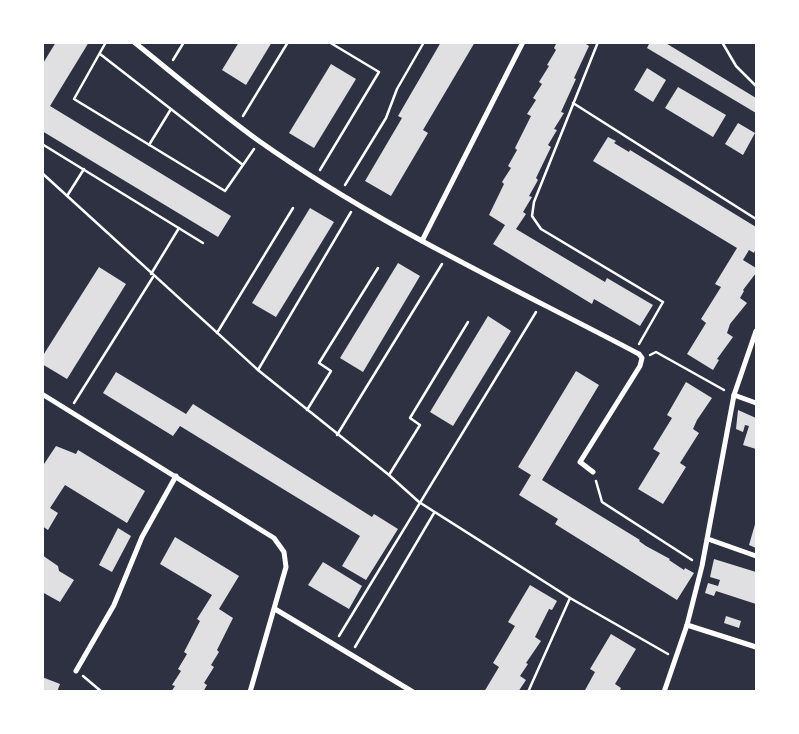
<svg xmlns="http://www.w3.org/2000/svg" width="799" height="734" viewBox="0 0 799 734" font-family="'Open Sans',sans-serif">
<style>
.building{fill:#e0e0e3}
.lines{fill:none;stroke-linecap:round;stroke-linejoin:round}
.path{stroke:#fff;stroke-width:2.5}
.minor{stroke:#fff;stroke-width:5}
</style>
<rect width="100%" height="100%" fill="#2d3142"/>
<g class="building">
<path d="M56,42H89L50,106L231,216L218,237L42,131V65Z"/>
<path d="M239,42H272L246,85L222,70Z"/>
<path d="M441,42H475L423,130L428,133L391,196L365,181L402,118L398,116Z"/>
<path d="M557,42H587L586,44L589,46L574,78L576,79L561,112L564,113L554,129L557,130L548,145L551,147L536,178L538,180L529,196L532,197L523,212L526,214L516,229L605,282L607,278L653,305L640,326L594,299L592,304L493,244L505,225L489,215L504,184L502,182L511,168L508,166L517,150L515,148L531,116L527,114L536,100L533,98L542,84L539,82L549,66L547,65L556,50L554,48Z"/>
<path d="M650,42H664L756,98V113L647,48Z"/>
<path d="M331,64L356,79L314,148L289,133Z"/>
<path d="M647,68L666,80L653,102L634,90Z"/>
<path d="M678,87L726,115L713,137L665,108Z"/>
<path d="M738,123L755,133L743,155L725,144Z"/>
<path d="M608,137L616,141L614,143L629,152L630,150L756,227V248L754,253L749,250L743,260L756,268V273L743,290L744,291L740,298L747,303L730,324L727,333L733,337L717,359L719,360L713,370L687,354L706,323L701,319L721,287L715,284L737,248L593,161Z"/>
<path d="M310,208L334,222L276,317L252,303Z"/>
<path d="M398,263L420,276L363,372L340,358Z"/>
<path d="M99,267L126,284L67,379L42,364V357Z"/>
<path d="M488,316L511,331L453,426L430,412Z"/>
<path d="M576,371L599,385L542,480L640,540L639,541L646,546L670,559L669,560L684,570L685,568L694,573L677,600L555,524L558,519L519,495L531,475L518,467Z"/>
<path d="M116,372L186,414L193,404L372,517L374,514L398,529L366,580L342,566L360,536L180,426L173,436L103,393Z"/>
<path d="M686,382L712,398L697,420L693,429L699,433L680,463L686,467L663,504L638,489L660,453L653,449L672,418L667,415Z"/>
<path d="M738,410L756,418V449L743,445L749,426L745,425L743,432L736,429Z"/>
<path d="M56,446L76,454L78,450L145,491L127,523L65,485L50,508L58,513L48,530L42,526V467Z"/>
<path d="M756,521V548L749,545Z"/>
<path d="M118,528L131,536L112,572L99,565Z"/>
<path d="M175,537L239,576L219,609L233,618L217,650L219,652L211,665L214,667L204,683L207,685L203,692H171L175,686L172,685L181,671L178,669L187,654L184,652L200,621L197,619L212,595L160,564Z"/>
<path d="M42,555L58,566L59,571L74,580L60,602L42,592Z"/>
<path d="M714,559L756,572V604L716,591L714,596L705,593L708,583L718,586L720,580L710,577Z"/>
<path d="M323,562L362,586L349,609L308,585Z"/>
<path d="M530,585L557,601L552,610L549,609L535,637L541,641L526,663L528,664L520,676L526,680L518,692H484L499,667L493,663L515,626L508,622Z"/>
<path d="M726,616L741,621L739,628L724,623Z"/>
<path d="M611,634L636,649L615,684L621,688L619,692H584L595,672L590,669Z"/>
<path d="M42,677L60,684L57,692H42Z"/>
</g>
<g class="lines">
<g class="path">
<path d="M106,42L74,99L225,191L254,149"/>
<path d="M598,42L534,202L532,216L541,229L663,302L639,344"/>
<path d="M722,42L736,66L756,86"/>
<path d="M100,54L243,165"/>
<path d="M173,60L184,42"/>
<path d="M573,103L756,219"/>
<path d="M243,116L288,42"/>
<path d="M42,144L203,243"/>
<path d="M149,145L171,109"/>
<path d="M320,170L379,72L329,42"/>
<path d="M42,173L258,370L389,475L419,502L570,598L668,654"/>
<path d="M345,185L386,118L397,89L424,42"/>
<path d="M67,196L84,169"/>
<path d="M151,274L179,228"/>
<path d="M217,333L293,208"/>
<path d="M650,355L656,352L724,390"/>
<path d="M258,370L351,212"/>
<path d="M74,403L153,277"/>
<path d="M307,410L331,371L319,363L378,268"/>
<path d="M337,435L442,264"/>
<path d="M389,475L420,425L410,418L468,322"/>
<path d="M596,481L602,502L692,560"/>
<path d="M339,636L536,312"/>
<path d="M355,647L434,513"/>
<path d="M83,676L102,692"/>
<path d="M528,692L570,598"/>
</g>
<g class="minor">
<path d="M134,42C175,75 216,110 259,141C378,225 510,286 639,354L642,358L640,366L580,462L593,472"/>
<path d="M422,241L523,42"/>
<path d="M42,394L274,538L284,552L286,567L250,692"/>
<path d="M734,395L756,403"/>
<path d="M708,539L756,556"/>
<path d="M275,609L413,692"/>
<path d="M687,625L756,647"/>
<path d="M76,671L114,605L142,537L176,476"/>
<path d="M664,692L687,625L702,566L734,395L756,331"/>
</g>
</g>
<rect width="799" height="734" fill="none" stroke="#ffffff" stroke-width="88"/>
</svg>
